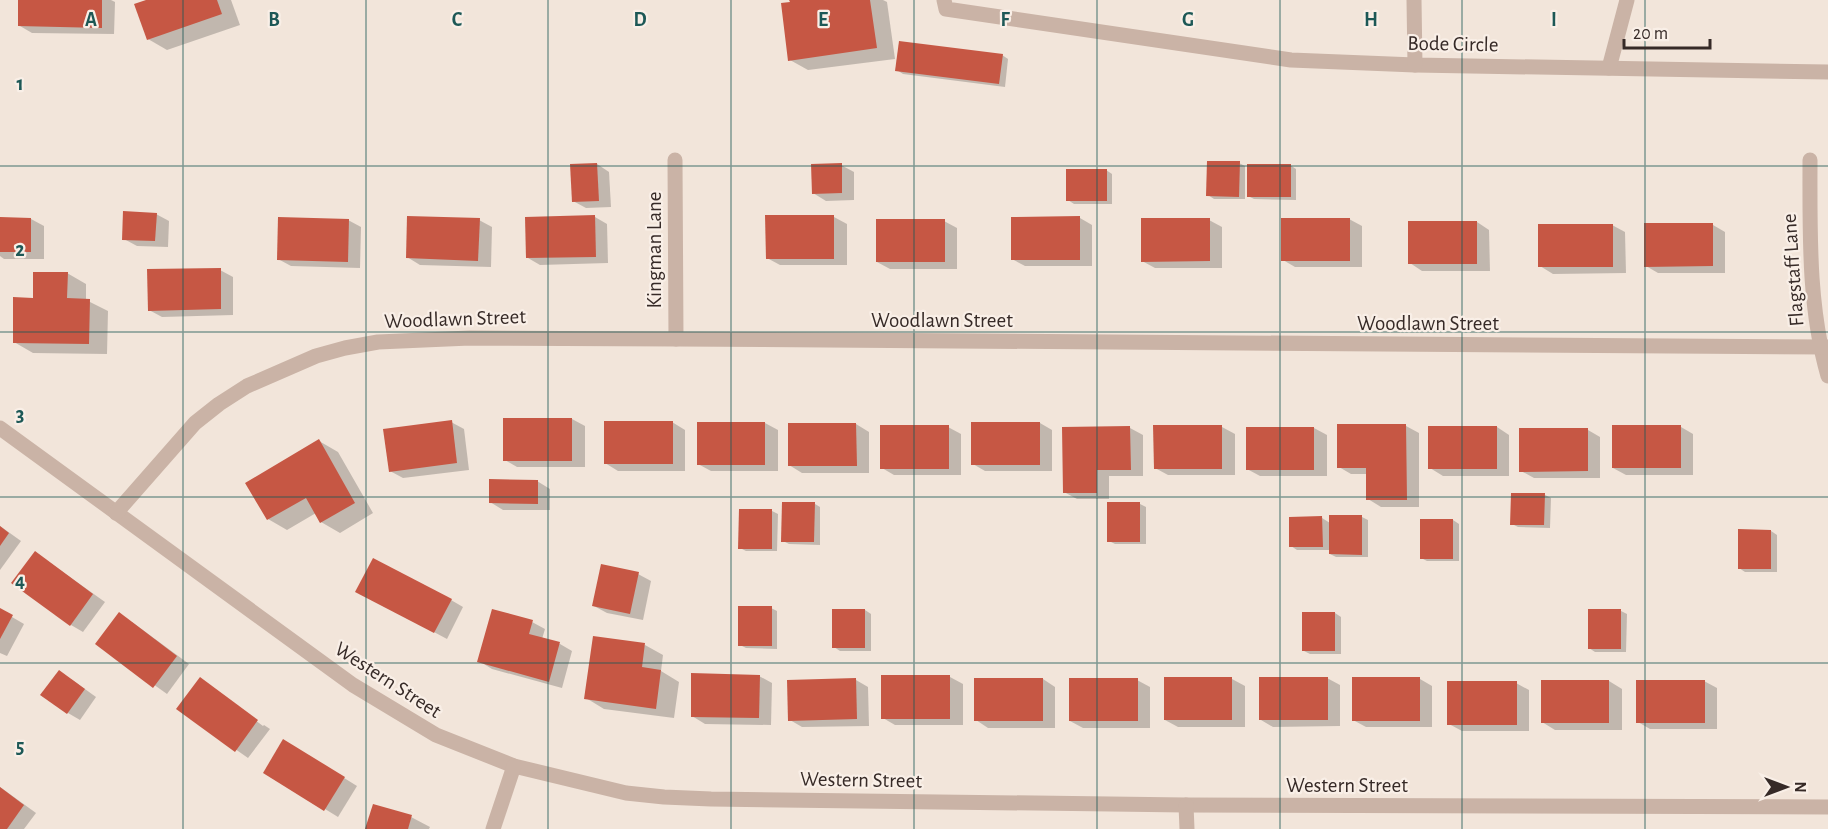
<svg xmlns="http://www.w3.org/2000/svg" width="1828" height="829" viewBox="0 0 1828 829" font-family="'Alegreya Sans',sans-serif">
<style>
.shadow{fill:#0003}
.building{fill:#c65744}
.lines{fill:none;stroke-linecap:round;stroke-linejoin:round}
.street{stroke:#cab3a6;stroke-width:15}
.grid{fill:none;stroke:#1d5856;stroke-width:1.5;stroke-opacity:0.55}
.labels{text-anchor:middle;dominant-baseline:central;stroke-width:4.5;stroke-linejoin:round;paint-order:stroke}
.street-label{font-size:21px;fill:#362a27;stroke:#f9efe7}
.grid-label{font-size:20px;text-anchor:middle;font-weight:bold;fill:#1d5856;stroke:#f9efe7;stroke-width:4.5;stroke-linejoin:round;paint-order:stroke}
</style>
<rect width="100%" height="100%" fill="#f2e5da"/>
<g class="shadow">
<path d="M20,0H111L115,2L114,34L32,33L20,26Z"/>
<path d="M151,0H231L240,25L167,50L148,39Z"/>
<path d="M791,0H883L887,2L895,59L808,70L790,60Z"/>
<path d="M1002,55L1008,59L1005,87L903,74L897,70Z"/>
<path d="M1239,163L1245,166V199H1214L1208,195Z"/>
<path d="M597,164L609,172L611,207L586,208L573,201Z"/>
<path d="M841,165L854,172V200L826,201L813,193Z"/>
<path d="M1290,165L1296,169V200L1254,199L1248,196Z"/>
<path d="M1106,170L1112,174V204H1074L1068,200Z"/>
<path d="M156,214L169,221L168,247L137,246L124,239Z"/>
<path d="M595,217L607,224L608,263L540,265L528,258Z"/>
<path d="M767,217H834L847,224V265H780L767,258Z"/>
<path d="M1080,218L1092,225V266H1025L1012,259Z"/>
<path d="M0,219H31L44,226V259H4L0,256Z"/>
<path d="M1349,219L1362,226V267H1295L1283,260Z"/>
<path d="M348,220L361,227L360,268L291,266L278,259Z"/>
<path d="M479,220L492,227L491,267L420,265L407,257Z"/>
<path d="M1209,220L1222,227V268H1155L1142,261Z"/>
<path d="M944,221L957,228V269H890L877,262Z"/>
<path d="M1477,222L1489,230L1490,271H1422L1410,263Z"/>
<path d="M1612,225L1625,232L1626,273L1553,274L1540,266Z"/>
<path d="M1713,225L1725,232V273H1658L1646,266Z"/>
<path d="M220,270L233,277V315L162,317L149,310Z"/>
<path d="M67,273L86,284V300L108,311L107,354L33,353L14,342L34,299Z"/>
<path d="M572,419L585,426V467H517L505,460Z"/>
<path d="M451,422L464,429L469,470L403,478L390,471Z"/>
<path d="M672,422L685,430V471H618L605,463Z"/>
<path d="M765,423L778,430V471H711L698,464Z"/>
<path d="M1040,423L1052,430V471H985L973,464Z"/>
<path d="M856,424L869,432V473H802L789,465Z"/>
<path d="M1339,426H1406L1419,433V507H1381L1368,499V474H1351L1339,467Z"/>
<path d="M948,427L961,434V475H894L882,468Z"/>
<path d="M1155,427H1222L1235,434V475H1168L1155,468Z"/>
<path d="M1497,427L1509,435V476H1443L1430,468Z"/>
<path d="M1681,427L1693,434V475H1626L1613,468Z"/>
<path d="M1064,428H1130L1143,435V476H1109V499H1077L1064,492Z"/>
<path d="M1247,428H1314L1327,435V476H1260L1247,469Z"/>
<path d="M1588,430L1600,437V478H1534L1521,471Z"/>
<path d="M319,441L338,452L373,513L340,533L321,522L316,513L287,530L268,519Z"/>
<path d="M537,481L550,489V510H503L490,502Z"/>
<path d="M1545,495L1551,498L1550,528L1518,527L1512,524Z"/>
<path d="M1109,503L1140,504L1146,507V544H1115L1109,541Z"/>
<path d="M815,504L820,507V545L789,544L783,541Z"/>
<path d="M772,511L778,514L777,551H746L740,548Z"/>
<path d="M1362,517L1368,520V557H1336L1330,554V550H1297L1291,546L1322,518L1330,523Z"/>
<path d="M1453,520L1459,524V561H1427L1421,558Z"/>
<path d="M0,526L21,541L0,570Z"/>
<path d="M1771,531L1777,535V572H1745L1739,568Z"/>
<path d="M36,553L105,602L83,632L71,625Z"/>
<path d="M638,574L651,581L643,620L607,613L594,606Z"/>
<path d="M370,598L451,600L463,607L447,639Z"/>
<path d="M771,608L777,611V649L746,648L740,645Z"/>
<path d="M0,610L24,624L7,656L0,653Z"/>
<path d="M834,610H865L871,614V651H840L834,647Z"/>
<path d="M1590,611H1621L1627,614L1626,652H1595L1589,648Z"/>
<path d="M1304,613H1335L1341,617V654H1310L1304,651Z"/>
<path d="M132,622L189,664L167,694L97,644Z"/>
<path d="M532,622L545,629L542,639L560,644L572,651L562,688L492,669L479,661Z"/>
<path d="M645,645L663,655L661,671L679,682L674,718L604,709L586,698Z"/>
<path d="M759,676L772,683L771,725L705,724L692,716Z"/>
<path d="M950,677L963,684V725H895L883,718Z"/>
<path d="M1327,678L1340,685V726L1273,727L1261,720Z"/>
<path d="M71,679L96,697L80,720L68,713Z"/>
<path d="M1043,679L1055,687V728H988L976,720Z"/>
<path d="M1165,679H1232L1245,686V727H1178L1165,720Z"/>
<path d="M1420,679L1432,686V727H1366L1353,720Z"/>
<path d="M856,680L868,687L869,726L802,727L790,720Z"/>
<path d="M1137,680L1150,687V728H1083L1070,721Z"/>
<path d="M1542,681H1609L1622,689V730H1555L1542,722Z"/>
<path d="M1704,681L1717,688V729H1650L1638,722Z"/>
<path d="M1516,683L1529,690V731H1462L1449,724Z"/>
<path d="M211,687L263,726L264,725L270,729L248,758L178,709Z"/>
<path d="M296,748L357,786L338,817L265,772Z"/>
<path d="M0,787L36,813L24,829H0Z"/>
<path d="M411,817L430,827L429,829H367Z"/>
</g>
<g class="building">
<path d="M18,0H102V28L18,26Z"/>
<path d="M146,0H217L222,14L147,40L134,4Z"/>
<path d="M789,0H870L877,48L788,61L781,3L790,2Z"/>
<path d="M899,41L1003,54L999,84L895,71Z"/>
<path d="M1207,161H1240L1239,197L1206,196Z"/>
<path d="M597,163L599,201L572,202L570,164Z"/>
<path d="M842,163V193L812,194L811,164Z"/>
<rect x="1247" y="164" width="44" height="33"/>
<rect x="1066" y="169" width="41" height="32"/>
<path d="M123,211L157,213L155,241L122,240Z"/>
<path d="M595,215L596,257L526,258L525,217Z"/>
<path d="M765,215H834V259H766Z"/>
<path d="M407,216L480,218L478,261L406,258Z"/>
<path d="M1080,216V260H1011V217Z"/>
<path d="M0,217L31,218V252H0Z"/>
<path d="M278,217L349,219L348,262L277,260Z"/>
<path d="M1141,218H1210V261L1141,262Z"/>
<rect x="1281" y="218" width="69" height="43"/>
<rect x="876" y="219" width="69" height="43"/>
<rect x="1408" y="221" width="69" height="43"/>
<path d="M1644,223H1713V266L1644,267Z"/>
<rect x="1538" y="224" width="75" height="43"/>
<path d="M221,268V309L148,311L147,269Z"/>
<path d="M33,272H68L67,298L90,299L89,344L13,343V297L33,298Z"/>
<rect x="503" y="418" width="69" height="43"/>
<path d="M452,420L457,463L389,472L383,429Z"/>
<rect x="604" y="421" width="69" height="43"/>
<rect x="697" y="422" width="68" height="43"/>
<rect x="971" y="422" width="69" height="43"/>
<path d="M788,423H856L857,466H788Z"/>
<path d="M1337,424H1406L1407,500H1366V468H1337Z"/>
<rect x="880" y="425" width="69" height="44"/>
<path d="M1153,425H1222V469H1154Z"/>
<rect x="1612" y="425" width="69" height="43"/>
<path d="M1130,426L1131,470H1097V493H1063L1062,427Z"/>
<rect x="1428" y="426" width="69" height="43"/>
<rect x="1246" y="427" width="68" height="43"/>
<path d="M1519,428H1588V471L1519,472Z"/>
<path d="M319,439L355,503L320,523L306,498L267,520L245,483Z"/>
<path d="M489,479L538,480V504L489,503Z"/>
<path d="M1511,493H1545L1544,525H1510Z"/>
<path d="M782,502H815L814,542H781Z"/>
<rect x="1107" y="502" width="33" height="40"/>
<path d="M739,509H772V549H738Z"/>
<path d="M1329,515H1362V555L1329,554Z"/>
<path d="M1322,516L1323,547H1289V517Z"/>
<rect x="1420" y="519" width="33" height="40"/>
<path d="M0,526L9,533L0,546Z"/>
<path d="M1738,529L1771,530V569H1738Z"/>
<path d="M35,551L93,594L70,626L11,583Z"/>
<path d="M373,558L452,599L434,633L355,592Z"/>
<path d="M601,564L639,572L630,614L592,606Z"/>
<rect x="738" y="606" width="34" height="40"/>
<path d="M0,608L13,615L0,639Z"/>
<path d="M492,609L533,620L529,634L560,642L549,682L477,662Z"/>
<rect x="832" y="609" width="33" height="39"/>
<rect x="1588" y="609" width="33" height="40"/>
<path d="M119,612L177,656L153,688L95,644Z"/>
<rect x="1302" y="612" width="33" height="39"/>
<path d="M593,636L645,643L642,667L661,670L656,709L584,699Z"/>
<path d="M59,670L85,689L67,714L40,695Z"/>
<path d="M691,673L760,675L759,718L691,717Z"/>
<rect x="881" y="675" width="69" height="44"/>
<path d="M200,677L258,720L235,752L176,709Z"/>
<rect x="1164" y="677" width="68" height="43"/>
<rect x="1259" y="677" width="69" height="43"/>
<rect x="1352" y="677" width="68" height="44"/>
<path d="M856,678L857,719L788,721L787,680Z"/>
<rect x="974" y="678" width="69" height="43"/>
<rect x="1069" y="678" width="69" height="43"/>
<rect x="1541" y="680" width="68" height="43"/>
<rect x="1636" y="680" width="69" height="43"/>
<rect x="1447" y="681" width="70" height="44"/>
<path d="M283,739L345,777L324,811L263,773Z"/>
<path d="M0,787L24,805L7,829H0Z"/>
<path d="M373,804L412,815L408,829H365Z"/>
</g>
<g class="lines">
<g class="street">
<path d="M944,0L946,9L1291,60L1415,65L1828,72"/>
<path d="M1414,0L1415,65"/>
<path d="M1609,68L1627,0"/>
<path d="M675,160L676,339"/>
<path d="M1810,160C1810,233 1808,306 1828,376"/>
<path d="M0,428L353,685L436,735L514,766L626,793L664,797L711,799L1186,805L1828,807"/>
<path d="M116,513L195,423L219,404L247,386L316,356L345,348L378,342L470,338L676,339L1828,347"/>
<path d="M1186,805L1187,829"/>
<path d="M493,829L514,766"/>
</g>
</g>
<path class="grid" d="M183,0V829M366,0V829M548,0V829M731,0V829M914,0V829M1097,0V829M1280,0V829M1462,0V829M1645,0V829M0,166H1828M0,332H1828M0,497H1828M0,663H1828"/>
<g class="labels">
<g class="street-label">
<text transform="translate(1453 44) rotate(1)">Bode Circle</text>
<text transform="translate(654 250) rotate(-90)">Kingman Lane</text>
<text transform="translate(1793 270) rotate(-94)">Flagstaff Lane</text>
<text transform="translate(455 319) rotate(-2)">Woodlawn Street</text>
<text x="942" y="320">Woodlawn Street</text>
<text x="1428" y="323">Woodlawn Street</text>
<text transform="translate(388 680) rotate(33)">Western Street</text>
<text transform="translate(861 780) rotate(1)">Western Street</text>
<text x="1347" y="785">Western Street</text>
</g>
</g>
<g class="grid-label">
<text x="91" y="26">A</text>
<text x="274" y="26">B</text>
<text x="457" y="26">C</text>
<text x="640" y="26">D</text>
<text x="823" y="26">E</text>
<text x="1005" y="26">F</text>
<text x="1188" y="26">G</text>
<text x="1371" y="26">H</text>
<text x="1554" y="26">I</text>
<text x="20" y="90">1</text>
<text x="20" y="256">2</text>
<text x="20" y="421">3</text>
<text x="20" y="587">4</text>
<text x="20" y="753">5</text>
</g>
<g transform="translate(1786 787) rotate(90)" stroke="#f9efe7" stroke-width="4.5" paint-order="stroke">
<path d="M0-4.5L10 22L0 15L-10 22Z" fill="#362a27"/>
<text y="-9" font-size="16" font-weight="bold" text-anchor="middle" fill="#362a27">N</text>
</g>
<path d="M1624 39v9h86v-9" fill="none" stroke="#362a27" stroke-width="3"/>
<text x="1633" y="39" font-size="18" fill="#362a27" stroke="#f9efe7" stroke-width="4.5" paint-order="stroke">20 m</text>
</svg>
